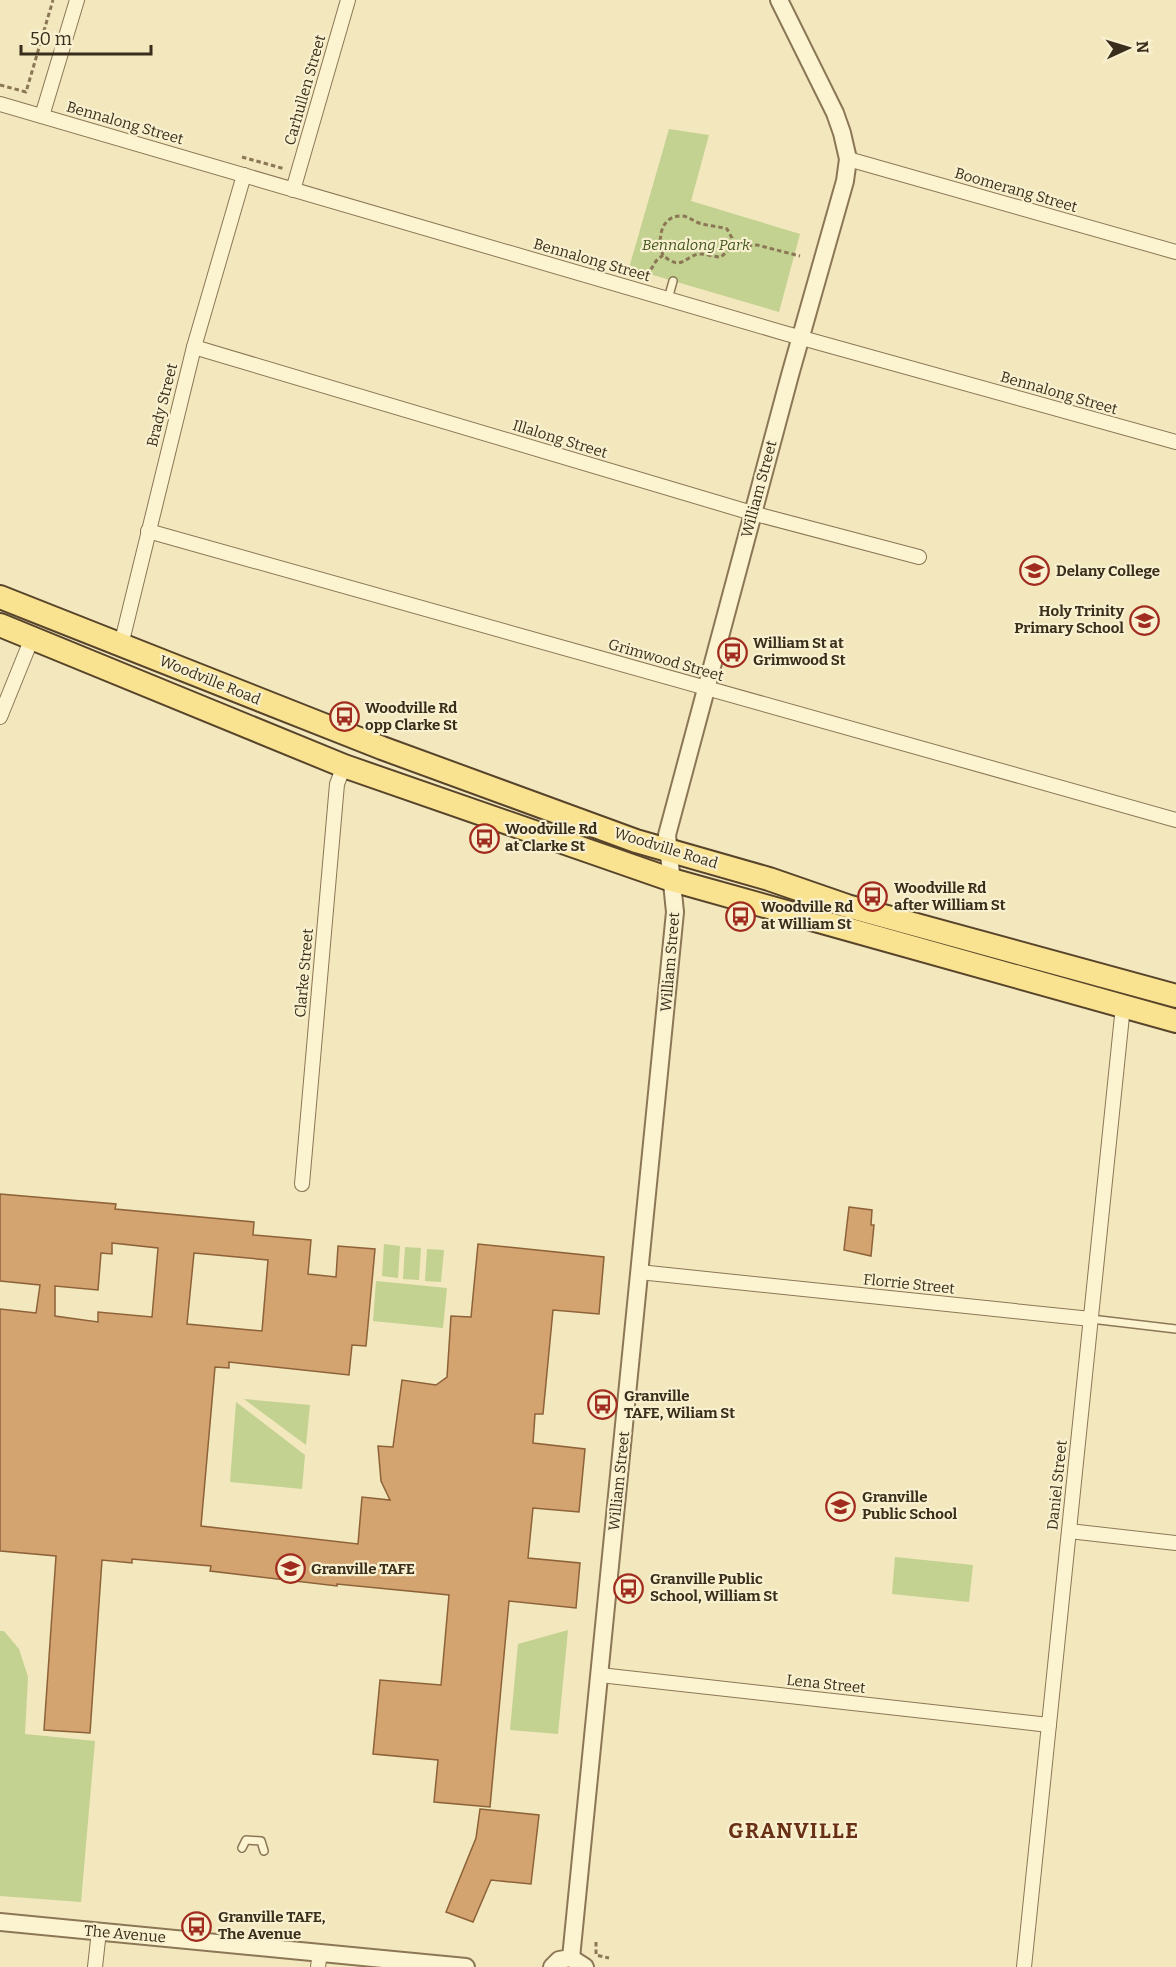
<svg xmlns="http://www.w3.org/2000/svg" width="1176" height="1967" viewBox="0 0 1176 1967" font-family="Bitter,serif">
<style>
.green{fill:#c3d191}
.building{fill:#d3a370;stroke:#8d6238;stroke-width:1.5;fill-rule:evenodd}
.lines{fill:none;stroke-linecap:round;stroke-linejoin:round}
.service-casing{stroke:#8b7755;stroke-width:10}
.minor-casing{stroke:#8b7755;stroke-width:16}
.tertiary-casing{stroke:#8b7755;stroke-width:20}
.primary-casing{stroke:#58442a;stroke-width:26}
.path{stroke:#8b7755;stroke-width:3;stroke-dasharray:4.5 3;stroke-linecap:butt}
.service{stroke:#fcf3d1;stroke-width:7}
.minor{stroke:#fcf3d1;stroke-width:14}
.tertiary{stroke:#fcf3d1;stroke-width:16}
.primary{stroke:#f9e391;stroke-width:22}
.labels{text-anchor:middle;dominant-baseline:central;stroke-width:4.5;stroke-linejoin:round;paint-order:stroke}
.street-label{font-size:15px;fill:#392d1b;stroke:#f8f0ce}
.park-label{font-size:15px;font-style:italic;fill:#445820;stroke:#f8f0ce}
.poi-label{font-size:15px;font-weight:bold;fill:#392d1b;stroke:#f8f0ce;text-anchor:start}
.district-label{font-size:21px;font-weight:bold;letter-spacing:1.5px;fill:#6a3016;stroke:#f8f0ce}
</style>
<rect width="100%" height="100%" fill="#f2e7bd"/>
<g class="green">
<path d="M669,129L709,135L691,201L800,234L779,312L629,268Z"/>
<path d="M384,1244L400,1246L398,1278L382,1276Z"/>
<path d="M405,1247L421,1248L419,1280L403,1279Z"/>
<path d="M427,1249L444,1250L441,1282L425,1281Z"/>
<path d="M376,1281L447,1288L443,1328L373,1321Z"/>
<path d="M244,1399L310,1405L306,1445Z"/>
<path d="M236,1402L305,1455L302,1489L230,1482Z"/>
<path d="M895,1557L973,1565L969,1602L892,1594Z"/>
<path d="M568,1630L558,1734L510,1730L518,1644Z"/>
<path d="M0,1631H4L19,1649L28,1677L25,1734L95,1741L81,1902L0,1896Z"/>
</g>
<g class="building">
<path d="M0,1194L116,1204L115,1209L254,1222L253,1235L311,1240L308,1274L336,1277L338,1246L375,1249L366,1346L352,1345L349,1375L229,1362V1368L215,1367L201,1526L358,1544L362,1497L390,1500L381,1481L378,1446L393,1447L402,1380L436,1385L447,1377L451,1316L471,1317L478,1244L604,1257L599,1314L553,1310L543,1414H535L533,1443L585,1449L579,1512L533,1508L528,1558L580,1563L576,1608L509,1601L490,1807L434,1802L438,1760L373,1754L380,1680L441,1685L449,1595L337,1584V1586L210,1571L211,1566L132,1559V1563L102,1560L90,1733L44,1730L56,1556L0,1551V1309L36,1313L40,1285L0,1281ZM112,1243L158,1248L152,1317L98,1312V1322L55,1316V1286L98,1290L101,1253L112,1254ZM194,1253L268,1260L262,1331L187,1324Z"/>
<path d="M849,1207L872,1210L871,1225H874L871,1256L844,1250Z"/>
<path d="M480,1809L539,1815L531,1884L491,1880L473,1922L446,1912L476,1838Z"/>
</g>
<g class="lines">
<defs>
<g id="service">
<path d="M668,299L673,281"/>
<path d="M1091,1319L1176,1329"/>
<path d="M242,1848L246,1840L261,1841L264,1851"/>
</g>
<g id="minor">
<path d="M0,104L784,333L1176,442"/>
<path d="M42,116L77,0"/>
<path d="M848,159L1176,252"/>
<path d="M293,190L348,0"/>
<path d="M194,347L752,513L919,557"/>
<path d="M148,531L1176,820"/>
<path d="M121,645L194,347L244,175"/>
<path d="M0,717L32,638"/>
<path d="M302,1184L337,784L344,766"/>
<path d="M639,1272L1091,1319"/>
<path d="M1069,1531L1176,1543"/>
<path d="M600,1675L1049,1725"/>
<path d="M95,1967L99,1931"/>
<path d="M318,1967L320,1952"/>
<path d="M1024,1967L1123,1006"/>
</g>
<g id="tertiary">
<path d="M0,1922L466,1967"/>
<path d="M571,1958L675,912L667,835L790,375L845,181L848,159L842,133L835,113L779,0"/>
<path d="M552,1967L559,1960L571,1958L585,1967"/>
</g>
<g id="primary">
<path d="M0,597L382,748L636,841L769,879L847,906L1176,996"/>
<path d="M0,625L344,766L672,880L1176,1021"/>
</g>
</defs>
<use href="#service" class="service-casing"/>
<use href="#minor" class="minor-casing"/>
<use href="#tertiary" class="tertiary-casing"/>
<use href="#primary" class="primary-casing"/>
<g class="path">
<path d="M0,85L26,92L53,0"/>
<path d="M242,157L285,169"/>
<path d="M663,255C657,241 660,215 682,216C688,216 693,221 699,223C708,226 718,226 727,229L732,238L733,246"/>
<path d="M647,276L656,261L663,255C682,273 686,254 701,254C707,254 714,257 721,257L733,246L757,245L800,256"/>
<path d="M596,1942V1955L609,1958"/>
</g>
<use href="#service" class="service"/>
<use href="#minor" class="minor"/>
<use href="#tertiary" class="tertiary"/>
<use href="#primary" class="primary"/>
</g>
<defs>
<symbol id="school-ring" viewBox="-11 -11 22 22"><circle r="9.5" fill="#f8f0ce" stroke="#a02b1f" stroke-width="1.5"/><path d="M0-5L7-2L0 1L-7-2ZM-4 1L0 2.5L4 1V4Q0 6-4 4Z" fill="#a02b1f"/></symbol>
<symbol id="bus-ring" viewBox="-11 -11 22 22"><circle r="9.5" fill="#f8f0ce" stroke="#a02b1f" stroke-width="1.5"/><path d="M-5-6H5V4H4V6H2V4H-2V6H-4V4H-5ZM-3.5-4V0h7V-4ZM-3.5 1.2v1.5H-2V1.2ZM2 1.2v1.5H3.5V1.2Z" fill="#a02b1f"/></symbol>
<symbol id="university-ring" viewBox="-11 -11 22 22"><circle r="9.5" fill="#f8f0ce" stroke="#a02b1f" stroke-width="1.5"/><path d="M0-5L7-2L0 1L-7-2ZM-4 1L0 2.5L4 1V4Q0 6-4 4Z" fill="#a02b1f"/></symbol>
</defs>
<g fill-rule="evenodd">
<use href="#school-ring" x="1018" y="554" width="33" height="33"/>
<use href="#school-ring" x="1128" y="604" width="33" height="33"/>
<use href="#bus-ring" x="716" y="636" width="33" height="33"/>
<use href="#bus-ring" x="328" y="700" width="33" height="33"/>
<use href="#bus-ring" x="468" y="822" width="33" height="33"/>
<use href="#bus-ring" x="856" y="880" width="33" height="33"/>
<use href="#bus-ring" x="724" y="900" width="33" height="33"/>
<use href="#bus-ring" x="586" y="1388" width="33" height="33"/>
<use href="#school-ring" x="824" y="1490" width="33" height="33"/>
<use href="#university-ring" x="274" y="1552" width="33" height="33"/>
<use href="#bus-ring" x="612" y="1572" width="33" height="33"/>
<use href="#bus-ring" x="180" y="1910" width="33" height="33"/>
</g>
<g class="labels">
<g class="street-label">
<text transform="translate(305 90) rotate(-74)">Carhullen Street</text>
<text transform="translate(125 123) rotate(16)">Bennalong Street</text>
<text transform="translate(1016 190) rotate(16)">Boomerang Street</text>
<text transform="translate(592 260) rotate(16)">Bennalong Street</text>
<text transform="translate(1059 393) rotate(16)">Bennalong Street</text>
<text transform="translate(162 405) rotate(-76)">Brady Street</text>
<text transform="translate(560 439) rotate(17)">Illalong Street</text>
<text transform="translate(759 489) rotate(-75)">William Street</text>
<text transform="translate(666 660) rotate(16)">Grimwood Street</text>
<text transform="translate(210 680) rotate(22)">Woodville Road</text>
<text transform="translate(666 848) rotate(17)">Woodville Road</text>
<text transform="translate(670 962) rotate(-85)">William Street</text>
<text transform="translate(304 973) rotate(-85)">Clarke Street</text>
<text transform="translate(909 1284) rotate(6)">Florrie Street</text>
<text transform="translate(619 1481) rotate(-84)">William Street</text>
<text transform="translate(1057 1485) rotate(-84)">Daniel Street</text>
<text transform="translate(826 1684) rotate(6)">Lena Street</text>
<text transform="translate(125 1934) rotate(5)">The Avenue</text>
</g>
<g class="park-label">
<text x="696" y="245">Bennalong Park</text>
</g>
<g class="poi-label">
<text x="1056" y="571">Delany College</text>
<text x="1124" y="611" text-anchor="end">Holy Trinity<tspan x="1124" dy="17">Primary School</tspan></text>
<text x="753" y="643">William St at<tspan x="753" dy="17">Grimwood St</tspan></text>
<text x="365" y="708">Woodville Rd<tspan x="365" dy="17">opp Clarke St</tspan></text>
<text x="505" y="829">Woodville Rd<tspan x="505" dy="17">at Clarke St</tspan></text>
<text x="894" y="888">Woodville Rd<tspan x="894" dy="17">after William St</tspan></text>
<text x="761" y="907">Woodville Rd<tspan x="761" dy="17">at William St</tspan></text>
<text x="624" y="1396">Granville<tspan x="624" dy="17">TAFE, Wiliam St</tspan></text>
<text x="862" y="1497">Granville<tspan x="862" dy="17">Public School</tspan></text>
<text x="311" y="1569">Granville TAFE</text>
<text x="650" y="1579">Granville Public<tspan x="650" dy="17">School, William St</tspan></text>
<text x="218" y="1917">Granville TAFE,<tspan x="218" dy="17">The Avenue</tspan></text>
</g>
<g class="district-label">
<text x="794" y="1831">GRANVILLE</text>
</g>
</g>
<g transform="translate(1128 48) rotate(86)" stroke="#f8f0ce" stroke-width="4.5" paint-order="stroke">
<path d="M0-4.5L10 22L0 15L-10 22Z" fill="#392d1b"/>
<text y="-9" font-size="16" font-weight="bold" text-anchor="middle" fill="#392d1b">N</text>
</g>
<path d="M21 45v9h130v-9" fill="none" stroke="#392d1b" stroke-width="3"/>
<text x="30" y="45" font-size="18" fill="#392d1b" stroke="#f8f0ce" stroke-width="4.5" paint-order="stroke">50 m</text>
</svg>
